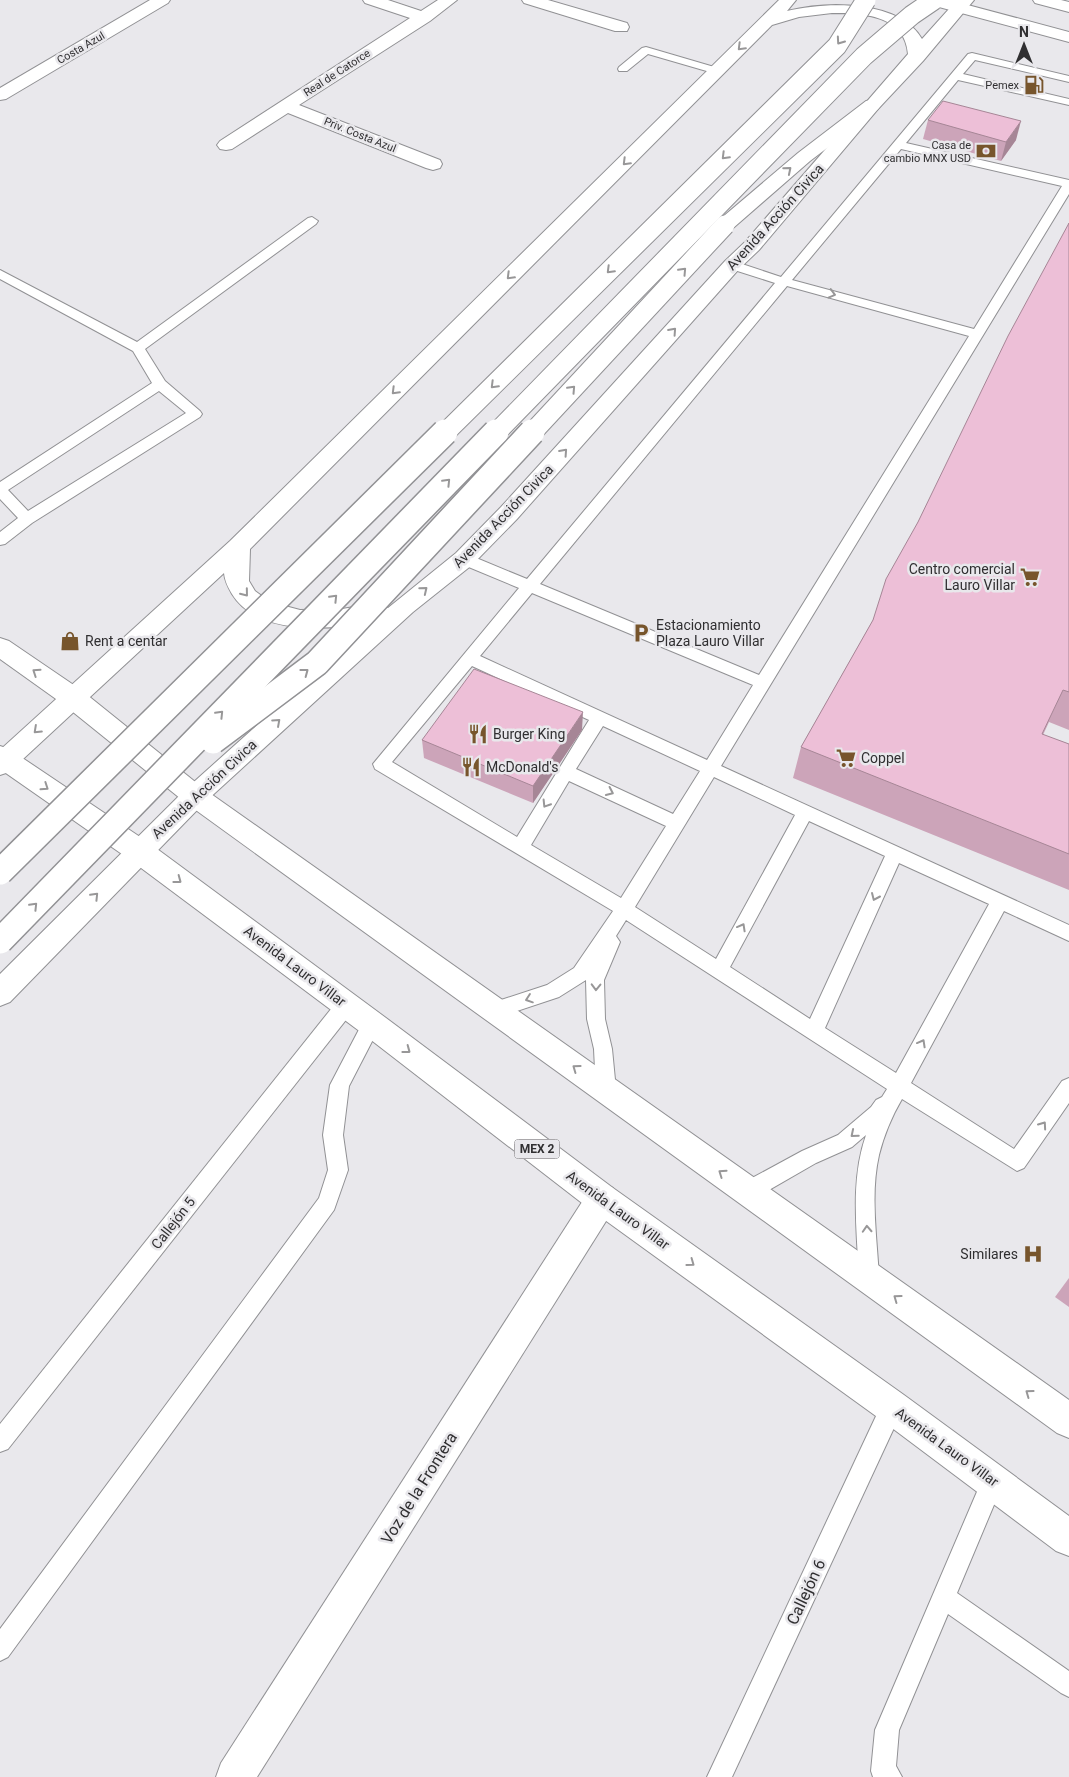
<svg xmlns="http://www.w3.org/2000/svg" width="1069" height="1777" viewBox="0 0 1069 1777" font-family="Roboto,sans-serif">
<style>
.lines{fill:none;stroke-linecap:round;stroke-linejoin:round}
.service-casing{stroke:#919194;stroke-width:2}
.minor-casing{stroke:#919194;stroke-width:2}
.tertiary-casing{stroke:#919194;stroke-width:2}
.secondary-casing{stroke:#919194;stroke-width:2}
.primary-casing{stroke:#919194;stroke-width:2}
.trunk-casing{stroke:#919194;stroke-width:2}
.service{fill:#fff;fill-rule:evenodd}
.minor{fill:#fff;fill-rule:evenodd}
.tertiary{fill:#fff;fill-rule:evenodd}
.secondary{fill:#fff;fill-rule:evenodd}
.primary{fill:#fff;fill-rule:evenodd}
.trunk{fill:#fff;fill-rule:evenodd}
.trunk-bridge-far1-casing{stroke:#919194;stroke-width:21;stroke-linecap:butt}
.trunk-bridge-casing{stroke:#919194;stroke-width:28;stroke-linecap:butt}
.trunk-bridge-far1{stroke:#fff;stroke-width:19}
.trunk-bridge{stroke:#fff;stroke-width:25}
.wall{fill:#cca4b9}
.shaded-wall{fill:#a68696}
.building{fill:#edbfd7;stroke:#a68696}
.oneway{stroke:#989798}
.labels{text-anchor:middle;dominant-baseline:central;stroke-width:5;stroke-linejoin:round;paint-order:stroke}
.far-street-label{font-size:11px;fill:#302f31;stroke:#e9e8ec}
.far-poi-label{font-size:11px;fill:#302f31;stroke:#e9e8ec;text-anchor:end}
.shield{fill:#e9e8ec;stroke:#686669;stroke-width:1}
.shield-label{font-size:12px;font-weight:bold;fill:#302f31}
.street-label{font-size:14px;fill:#302f31;stroke:#e9e8ec}
.poi-label{font-size:14px;fill:#302f31;stroke:#e9e8ec;text-anchor:start}
.near-street-label{font-size:16px;fill:#302f31;stroke:#e9e8ec}
</style>
<rect width="100%" height="100%" fill="#e9e8ec"/>
<g class="lines">
<defs>
<g id="service">
<path d="M646,47L721,69L722,71L717,74L648,54L627,71H619L618,69L619,67L642,48Z"/>
<path d="M972,53L1069,76V82L975,60L963,74L1069,99V105L958,80L906,143L1069,180V194L721,766L1069,925V941L1004,911L911,1083L1014,1149L1062,1081L1069,1078V1103L1024,1168L1017,1171L902,1099C892,1116 884,1135 879,1155C870,1194 877,1238 879,1278L876,1285L869,1288L862,1285L859,1278C857,1230 850,1181 866,1135L852,1147L816,1163L755,1198L748,1200L741,1198L738,1191L741,1184L802,1151L838,1135L871,1107L876,1100L882,1097L887,1089L626,920L616,936L620,942L604,980L605,1019L612,1049L616,1090L613,1096L606,1099L599,1096L596,1090L594,1049L587,1019L586,980L559,997L496,1018L489,1016L487,1010L489,1004L547,985L574,968L613,911L375,769L373,764L519,588L459,563L457,559L459,555L464,554L469,555L527,579L775,283L728,268L726,265L728,262H736L781,277L968,54ZM901,149L1062,186L974,329L792,280ZM787,286L969,336L759,675L540,584ZM532,593L753,685L707,760L480,656ZM472,666L589,720L517,837L392,762ZM603,726L700,771L673,814L576,769ZM714,777L795,815L716,959L635,907ZM569,781L666,826L621,898L531,845ZM809,821L885,856L810,1019L730,967ZM899,863L989,904L896,1073L825,1028Z"/>
<path d="M312,217L318,221L316,224L145,349L165,381L200,411L202,414L200,417L32,523L5,544L0,545V532L18,518L0,499V482L152,383L133,351L0,279V270L137,342L308,218ZM159,391L186,413L28,511L8,490Z"/>
<path d="M346,997L353,999L355,1005L353,1011L8,1449L0,1452V1424L339,999Z"/>
<path d="M372,1016L379,1018L381,1024L349,1086L343,1135L348,1170L334,1210L8,1657L0,1661V1629L319,1198L328,1170L323,1135L330,1085L365,1018Z"/>
<path d="M892,1396L900,1399L903,1407L900,1415L732,1777H707L884,1399Z"/>
<path d="M993,1470L1001,1473L1004,1481L957,1593L1069,1671V1697L1061,1693L948,1614L899,1730L896,1766L902,1777H873L871,1771L875,1730L985,1473Z"/>
</g>
<g id="minor">
<path d="M150,0H170L168,3L6,99L0,100V88Z"/>
<path d="M363,0H388L421,11L438,0H457L430,21L299,105L440,160L442,164L440,168L433,170L426,168L288,113L232,149L226,150L220,149L217,145L220,141L410,18L365,3Z"/>
<path d="M522,0H548L627,23L629,27L627,31H615L524,3Z"/>
<path d="M602,1184L613,1188L618,1199L613,1210L257,1777H216L221,1763L591,1188Z"/>
</g>
<path id="tertiary" d="M779,0H796L787,11C828,1 900,0 922,39L957,0H974L923,61L878,109L759,250L739,269L517,519L472,565L413,612L204,803L10,1002L0,1006V974L186,789L372,622C330,630 258,636 232,594C228,587 225,582 224,573L9,772L0,775V750L230,541ZM832,13C863,13 905,15 908,54L745,242L725,261L501,507L456,553L388,608L378,603L342,609L300,610L270,602L255,591L249,581L250,549L772,25L799,17Z"/>
<g id="secondary">
<path d="M922,0H949L1069,32V42L924,3Z"/>
<path d="M1033,0H1061L1069,2V12L1035,3Z"/>
</g>
<g id="primary">
<path d="M0,638L9,641L81,690L204,789L1069,1400V1438L1057,1433L186,803L63,704L0,659Z"/>
<path d="M0,746L9,749L149,843L382,1015L613,1188L904,1395L1069,1516V1556L1056,1551L880,1419L591,1210L362,1033L129,859L0,769Z"/>
</g>
<g id="trunk">
<path d="M938,0H957L966,8L964,11C954,14 944,8 938,0Z"/>
<path d="M872,100L878,101L881,105L878,109L810,161L732,229L725,231L718,229L715,225L718,221L798,153L866,101Z"/>
</g>
</defs>
<use href="#service" class="service-casing"/>
<use href="#minor" class="minor-casing"/>
<use href="#tertiary" class="tertiary-casing"/>
<use href="#secondary" class="secondary-casing"/>
<use href="#primary" class="primary-casing"/>
<use href="#trunk" class="trunk-casing"/>
<use href="#service" class="service"/>
<use href="#minor" class="minor"/>
<use href="#tertiary" class="tertiary"/>
<use href="#secondary" class="secondary"/>
<use href="#primary" class="primary"/>
<use href="#trunk" class="trunk"/>
<defs>
<g id="trunk-bridge-far1">
<path d="M444,434L837,46L866,0"/>
<path d="M495,434L864,56L912,15L934,0"/>
<path d="M531,434L725,225"/>
</g>
<g id="trunk-bridge">
<path d="M213,741L317,663L532,432"/>
<path d="M0,872L445,432"/>
<path d="M0,941L496,432"/>
</g>
</defs>
<use href="#trunk-bridge-far1" class="trunk-bridge-far1-casing"/>
<use href="#trunk-bridge" class="trunk-bridge-casing"/>
<use href="#trunk-bridge-far1" class="trunk-bridge-far1"/>
<use href="#trunk-bridge" class="trunk-bridge"/>
</g>
<g class="wall">
<path d="M928,120L1016,140L1001,161L923,139Z"/>
<path d="M1069,223V730L1049,722L1043,735L1069,744V890L793,778L801,747L873,620L918,522Z"/>
<path d="M582,730L533,803L424,758L422,740Z"/>
<path d="M1069,1278V1307L1055,1297Z"/>
</g>
<g class="shaded-wall">
<path d="M1021,121L1016,140L1001,161L1006,142Z"/>
<path d="M583,712L582,730L533,803V786Z"/>
</g>
<g class="building">
<path d="M943,101L1021,121L1006,142L928,120Z"/>
<path d="M1069,223V692L1063,690L1042,734L1069,744V854L801,747L873,620L886,579L918,522L1008,336Z"/>
<path d="M474,669L583,712L533,786L422,740Z"/>
</g>
<defs><path id="oneway-chevron" d="M-2-3.5L2.5 0L-2 3.5" fill="none" stroke-width="1.6" stroke-linecap="round" stroke-linejoin="round" transform="scale(1.25)"/></defs>
<g class="oneway">
<use href="#oneway-chevron" transform="translate(840 41) rotate(125)"/>
<use href="#oneway-chevron" transform="translate(741 47) rotate(135)"/>
<use href="#oneway-chevron" transform="translate(725 156) rotate(135)"/>
<use href="#oneway-chevron" transform="translate(626 162) rotate(135)"/>
<use href="#oneway-chevron" transform="translate(788 170) rotate(-40)"/>
<use href="#oneway-chevron" transform="translate(610 270) rotate(135)"/>
<use href="#oneway-chevron" transform="translate(683 271) rotate(-47)"/>
<use href="#oneway-chevron" transform="translate(510 276) rotate(135)"/>
<use href="#oneway-chevron" transform="translate(832 294) rotate(15)"/>
<use href="#oneway-chevron" transform="translate(673 331) rotate(-48)"/>
<use href="#oneway-chevron" transform="translate(494 385) rotate(135)"/>
<use href="#oneway-chevron" transform="translate(572 389) rotate(-47)"/>
<use href="#oneway-chevron" transform="translate(395 391) rotate(135)"/>
<use href="#oneway-chevron" transform="translate(564 452) rotate(-48)"/>
<use href="#oneway-chevron" transform="translate(447 482) rotate(-46)"/>
<use href="#oneway-chevron" transform="translate(424 590) rotate(-39)"/>
<use href="#oneway-chevron" transform="translate(245 593) rotate(51)"/>
<use href="#oneway-chevron" transform="translate(334 598) rotate(-46)"/>
<use href="#oneway-chevron" transform="translate(36 672) rotate(-146)"/>
<use href="#oneway-chevron" transform="translate(305 672) rotate(-37)"/>
<use href="#oneway-chevron" transform="translate(220 714) rotate(-46)"/>
<use href="#oneway-chevron" transform="translate(277 722) rotate(-42)"/>
<use href="#oneway-chevron" transform="translate(37 730) rotate(137)"/>
<use href="#oneway-chevron" transform="translate(45 787) rotate(34)"/>
<use href="#oneway-chevron" transform="translate(610 792) rotate(25)"/>
<use href="#oneway-chevron" transform="translate(546 804) rotate(122)"/>
<use href="#oneway-chevron" transform="translate(178 880) rotate(37)"/>
<use href="#oneway-chevron" transform="translate(95 896) rotate(-46)"/>
<use href="#oneway-chevron" transform="translate(875 897) rotate(114)"/>
<use href="#oneway-chevron" transform="translate(34 906) rotate(-46)"/>
<use href="#oneway-chevron" transform="translate(742 927) rotate(-61)"/>
<use href="#oneway-chevron" transform="translate(596 987) rotate(91)"/>
<use href="#oneway-chevron" transform="translate(529 999) rotate(161)"/>
<use href="#oneway-chevron" transform="translate(922 1043) rotate(-61)"/>
<use href="#oneway-chevron" transform="translate(407 1050) rotate(37)"/>
<use href="#oneway-chevron" transform="translate(576 1068) rotate(-144)"/>
<use href="#oneway-chevron" transform="translate(1043 1125) rotate(-55)"/>
<use href="#oneway-chevron" transform="translate(854 1134) rotate(140)"/>
<use href="#oneway-chevron" transform="translate(722 1173) rotate(-145)"/>
<use href="#oneway-chevron" transform="translate(867 1229) rotate(-93)"/>
<use href="#oneway-chevron" transform="translate(691 1263) rotate(36)"/>
<use href="#oneway-chevron" transform="translate(897 1298) rotate(-144)"/>
<use href="#oneway-chevron" transform="translate(1029 1393) rotate(-144)"/>
</g>
<defs>
<symbol id="fuel-bare" viewBox="-9 -9 18 18"><path d="M-5.5-6h7V0h2V4h1.3V-2.5L3-4.5l.8-.8L6-3V5H2.5V1h-1V6h-7ZM-4.2-4.7v3.2H.2V-4.7Z" fill="#77552c" stroke="#e9e8ec" stroke-width="2.5" paint-order="stroke"/></symbol>
<symbol id="bank-bare" viewBox="-9 -9 18 18"><path d="M-6-4H6V4H-6ZM0-2.3a2.3 2.3 0 1 0 0 4.6a2.3 2.3 0 1 0 0-4.6Z" fill="#77552c" stroke="#e9e8ec" stroke-width="2.5" paint-order="stroke"/></symbol>
<symbol id="supermarket-bare" viewBox="-9 -9 18 18"><path d="M-6-5.5h2.5l.6 2H6L4.5 2H-2.5L-4.4-4H-6ZM-1.5 3.2a1.3 1.3 0 1 0 .1 0ZM3 3.2a1.3 1.3 0 1 0 .1 0Z" fill="#77552c" stroke="#e9e8ec" stroke-width="2.5" paint-order="stroke"/></symbol>
<symbol id="parking-bare" viewBox="-9 -9 18 18"><path d="M-3.5-5.5H1a3.5 3.5 0 0 1 0 7H-1V5.5H-3.5ZM-1-3.4V-.6H.8a1.4 1.4 0 0 0 0-2.8Z" fill="#77552c" stroke="#e9e8ec" stroke-width="2.5" paint-order="stroke"/></symbol>
<symbol id="shop-bare" viewBox="-9 -9 18 18"><path d="M-5-2.5h2.3a2.7 3.5 0 0 1 5.4 0H5L5.5 6h-11ZM-1.5-2.5h3a1.5 2.3 0 0 0-3 0Z" fill="#77552c" stroke="#e9e8ec" stroke-width="2.5" paint-order="stroke"/></symbol>
<symbol id="restaurant-bare" viewBox="-9 -9 18 18"><path d="M-5-6h1v4h1v-4h1v4h1v-4h1v5L-1.5 .5V6h-2V.5L-5-1ZM5-6V6H3V1.5H1.5Q1.5-4 5-6Z" fill="#77552c" stroke="#e9e8ec" stroke-width="2.5" paint-order="stroke"/></symbol>
<symbol id="hospital-bare" viewBox="-9 -9 18 18"><path d="M-5-5h3v3.5h4V-5h3V5h-3V1.5h-4V5h-3Z" fill="#77552c" stroke="#e9e8ec" stroke-width="2.5" paint-order="stroke"/></symbol>
</defs>
<g fill-rule="evenodd">
<use href="#fuel-bare" x="1020" y="71" width="28" height="28"/>
<use href="#bank-bare" x="972" y="137" width="28" height="28"/>
<use href="#supermarket-bare" x="1016" y="563" width="28" height="28"/>
<use href="#parking-bare" x="627" y="619" width="28" height="28"/>
<use href="#shop-bare" x="56" y="627" width="28" height="28"/>
<use href="#restaurant-bare" x="464" y="720" width="28" height="28"/>
<use href="#supermarket-bare" x="832" y="744" width="28" height="28"/>
<use href="#restaurant-bare" x="457" y="753" width="28" height="28"/>
<use href="#hospital-bare" x="1019" y="1240" width="28" height="28"/>
</g>
<g class="labels">
<g class="far-street-label">
<text transform="translate(81 48) rotate(-30)">Costa Azul</text>
<text transform="translate(337 73) rotate(-33)">Real de Catorce</text>
<text transform="translate(360 135) rotate(22)">Priv. Costa Azul</text>
</g>
<g class="far-poi-label">
<text x="1019" y="85">Pemex</text>
<text x="971" y="145">Casa de<tspan x="971" dy="13">cambio MNX USD</tspan></text>
</g>
<rect class="shield" x="514.5" y="1139.5" width="45" height="19" rx="4"/>
<g class="shield-label">
<text x="537" y="1149">MEX 2</text>
</g>
<g class="street-label">
<text transform="translate(775 217) rotate(-48)">Avenida Acción Civica</text>
<text transform="translate(503 516) rotate(-46)">Avenida Acción Civica</text>
<text transform="translate(204 789) rotate(-43)">Avenida Acción Civica</text>
<text transform="translate(295 966) rotate(37)">Avenida Lauro Villar</text>
<text transform="translate(618 1210) rotate(36)">Avenida Lauro Villar</text>
<text transform="translate(173 1223) rotate(-52)">Callejón 5</text>
<text transform="translate(947 1447) rotate(36)">Avenida Lauro Villar</text>
</g>
<g class="poi-label">
<text x="1015" y="569" text-anchor="end">Centro comercial<tspan x="1015" dy="16">Lauro Villar</tspan></text>
<text x="656" y="625">Estacionamiento<tspan x="656" dy="16">Plaza Lauro Villar</tspan></text>
<text x="85" y="641">Rent a centar</text>
<text x="493" y="734">Burger King</text>
<text x="861" y="758">Coppel</text>
<text x="486" y="767">McDonald's</text>
<text x="1018" y="1254" text-anchor="end">Similares</text>
</g>
<g class="near-street-label">
<text transform="translate(419 1488) rotate(-58)">Voz de la Frontera</text>
<text transform="translate(806 1592) rotate(-65)">Callejón 6</text>
</g>
</g>
<g transform="translate(1024 45)" stroke="#e9e8ec" stroke-width="4" paint-order="stroke">
<path d="M0-4L9 19L0 12L-9 19Z" fill="#302f31"/>
<text y="-8" font-size="14" font-weight="bold" text-anchor="middle" fill="#302f31">N</text>
</g>
</svg>
